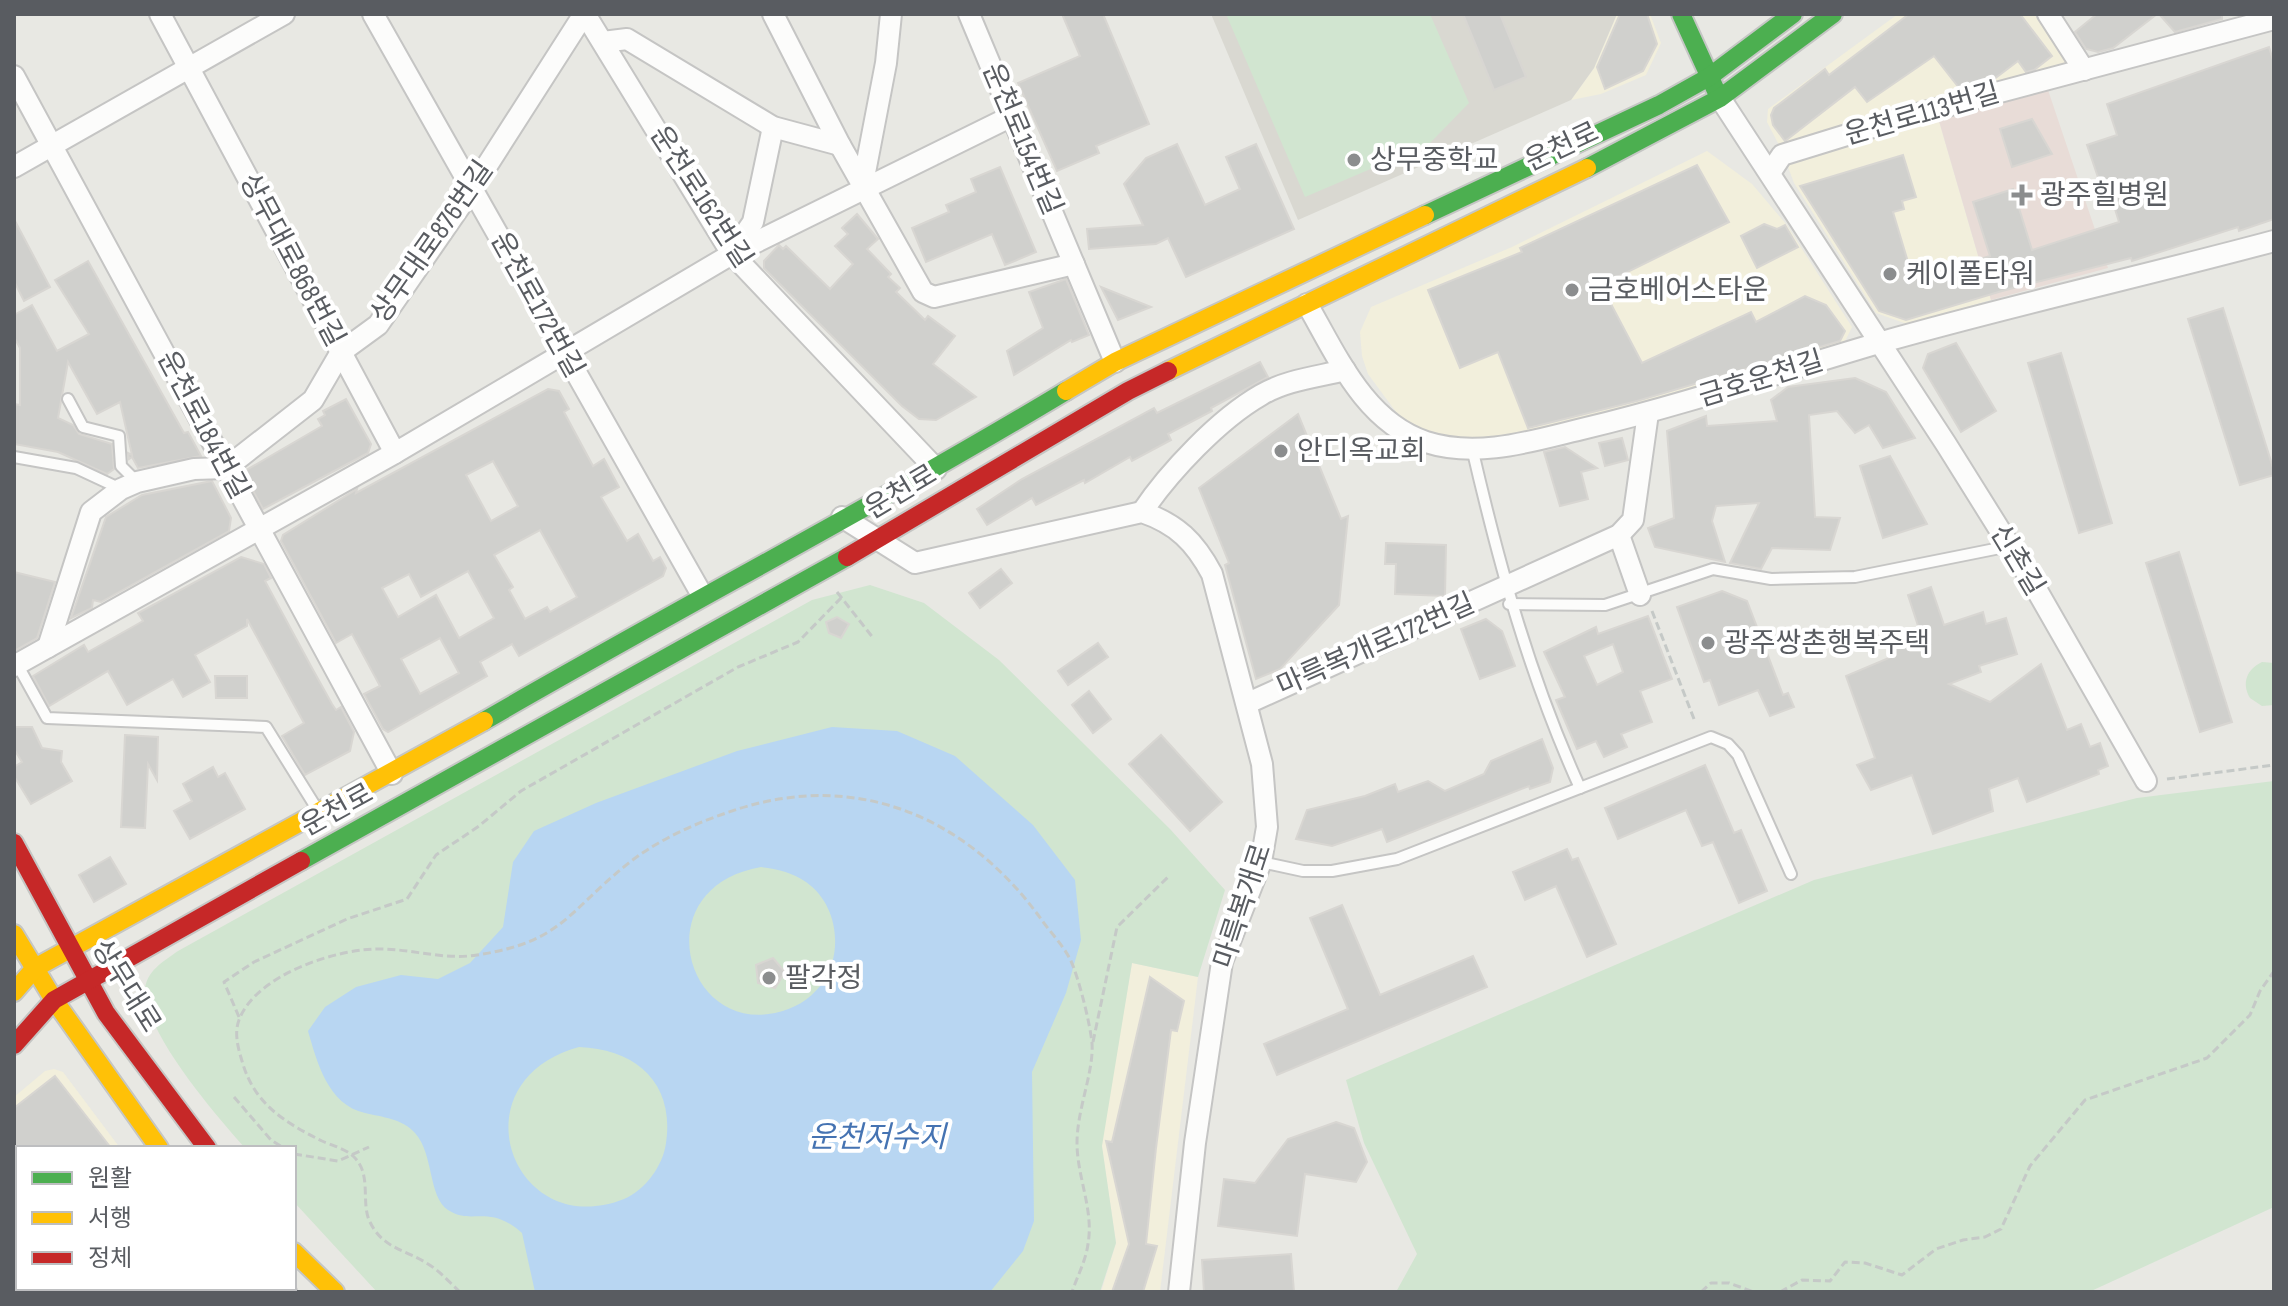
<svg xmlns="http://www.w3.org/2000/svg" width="2288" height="1306" viewBox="0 0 2288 1306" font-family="'Sofia Sans Condensed','Noto Sans KR',sans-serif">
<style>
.commercial{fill:#f2efdc}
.education{fill:#d9d8d1}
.medical{fill:#e8dcd7}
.green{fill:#d1e5d0}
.water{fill:#b8d6f2;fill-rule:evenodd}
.building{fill:#d0d0cd;stroke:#d8d6d2;stroke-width:2;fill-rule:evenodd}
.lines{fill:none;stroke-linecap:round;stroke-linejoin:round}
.lane-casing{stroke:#c5c5c4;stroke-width:14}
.street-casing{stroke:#c5c5c4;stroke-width:24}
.fast-casing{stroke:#c5c6c4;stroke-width:22}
.slow-casing{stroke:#c5c6c4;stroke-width:22}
.jam-casing{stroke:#c5c6c4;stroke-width:22}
.path{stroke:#c5c9c7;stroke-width:3;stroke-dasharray:8 4;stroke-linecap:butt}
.lane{stroke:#fcfcfb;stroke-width:10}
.street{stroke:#fcfcfb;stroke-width:20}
.fast{stroke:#4caf50;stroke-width:18}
.slow{stroke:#ffc107;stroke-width:18}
.jam{stroke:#c62828;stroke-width:18}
.poi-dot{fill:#8b8d8e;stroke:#fff;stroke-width:3}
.labels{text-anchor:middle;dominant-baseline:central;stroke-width:8;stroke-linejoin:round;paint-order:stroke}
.street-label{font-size:28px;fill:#595c61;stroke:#fff}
.poi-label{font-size:28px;fill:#595c61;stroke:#fff;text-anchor:start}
.water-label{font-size:30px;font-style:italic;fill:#4573b2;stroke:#fff}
</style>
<rect width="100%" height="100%" fill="#e8e8e3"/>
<g class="commercial">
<path d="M1617,14H1650L1661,43L1646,75L1601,94L1571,100L1594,68Z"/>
<path d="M1898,14H2034L2068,60L2065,66L1779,145L1767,122L1768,109Z"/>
<path d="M1939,121L1991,300L1907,324L1876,313L1794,183L1787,164Z"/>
<path d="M1707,151L1752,184L1786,224L1852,327L1842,347L1592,419L1491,439L1426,435L1399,416L1368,374L1362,356L1360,332L1371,307L1512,247Z"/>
<path d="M1132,963L1198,977L1160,1292H1101L1116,1243L1101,1142Z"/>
<path d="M54,1069L63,1072L120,1148H18V1206L14,1203V1097L45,1071Z"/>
<path d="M106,1288H238L241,1292H109Z"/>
</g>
<path class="education" d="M1211,14H1617L1594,68L1571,100L1298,220Z"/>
<path class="medical" d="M2047,87L2108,268L1991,300L1939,121Z"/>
<g class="green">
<path d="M1226,14H1430L1469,103L1429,144L1305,197Z"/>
<path d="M870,585L924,603L999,660L1170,829L1225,890L1198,977L1132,963L1102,1146L1116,1243L1100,1292H377L294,1202V1148H245C215,1114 149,1038 145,993C144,972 164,961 178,951L812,600Z"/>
<path d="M2262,662L2274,663V705L2262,706L2250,698C2241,683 2247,669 2262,662Z"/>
<path d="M2274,781V1207L2089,1292H1396L1417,1254L1364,1143L1346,1080L1814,880L2137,798Z"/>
</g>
<path class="water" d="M832,727L897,731L955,756L1033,825L1075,880L1081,940L1066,993L1032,1072L1034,1221L1023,1251L990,1292H535L522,1233C488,1203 472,1226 448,1210C428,1197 434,1154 415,1133C403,1119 382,1117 365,1113C328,1105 317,1062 308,1031L325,1007L356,987L401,975L438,979L470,963L503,927L513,862L534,831L596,803L737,751ZM761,867C777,869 792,872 806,882C839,905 844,955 821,985C809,1000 794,1009 775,1013C683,1032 646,887 761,867ZM579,1047C636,1049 675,1083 666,1143C663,1166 645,1190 624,1199C513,1243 453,1082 579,1047Z"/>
<g class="building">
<path d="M1062,14H1103L1149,124L1096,146L1099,153L1057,171L1018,83L1080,56Z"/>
<path d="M1463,14H1500L1526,77L1494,90Z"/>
<path d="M1620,14H1647L1657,44L1643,71L1605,89L1597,67Z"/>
<path d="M1909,14H2020L2052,56L2034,70L2026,72L2018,61L1993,80L1987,78L1979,84L1960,89L1934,56L1867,102L1855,87L1785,141L1773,125L1771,115L1774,108L1825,69L1829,75Z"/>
<path d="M2097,14H2157L2113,48L2098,52L2086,49L2075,32Z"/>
<path d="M2159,14H2222V19L2175,32Z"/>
<path d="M2269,47L2274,63V219L2239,231L2238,227L2132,261L2131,258L2002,291L1906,320L1879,311L1800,186L1903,155L1916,197L1902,201L1904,209L1893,212L1911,272L1922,269L1924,276L1990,256L1973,202L2013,189L2032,250L2119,222L2110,193L2104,195L2087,145L2117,135L2107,104Z"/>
<path d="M2032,119L2052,154L2012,167L2000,129Z"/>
<path d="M1177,144L1205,205L1240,189L1226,157L1256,144L1294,229L1186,277L1168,238L1156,244L1089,249L1087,229L1143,225L1124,184L1146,158Z"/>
<path d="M1697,165L1729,222L1601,285L1642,363L1751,312L1756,322L1805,296L1826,305L1845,331L1840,341L1637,401L1528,428L1498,352L1460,368L1428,290L1522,252L1520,248Z"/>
<path d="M1000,167L1036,252L1005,265L992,234L926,262L912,228L949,212L946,205L976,192L971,179Z"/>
<path d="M857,214L878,239L867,249L891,274L888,277L900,288L896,292L925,320L928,316L955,336L933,364L976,397L936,420L919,419L902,406L764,268V261L779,245L783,249L786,246L830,289L853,264L835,246L848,234L842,228Z"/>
<path d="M14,219L50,287L24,301L14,281Z"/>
<path d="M1764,224L1777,229L1785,225L1798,247L1757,268L1741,236Z"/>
<path d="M88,261L184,433L188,432L201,456L138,468L132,457L129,459L128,453L132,455L120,402L97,414L68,362L58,418L73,425L79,434L112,444L114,469L107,474L58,452L14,444V404L20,405V348L14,337V315L32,305L57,351L89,334L55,280Z"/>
<path d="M1066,279L1089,335L1072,342L1071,340L1014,375L1007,351L1043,328L1029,292Z"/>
<path d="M1101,287L1151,307L1118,320Z"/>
<path d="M2223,308L2274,471V475L2240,485L2188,319Z"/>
<path d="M1956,343L1996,411L1961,432L1923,368L1928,354Z"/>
<path d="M2061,353L2112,523L2079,533L2028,363Z"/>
<path d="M1260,362L1268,377L1211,408L1212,411L1168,434L1171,440L1132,461L1130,457L1085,483L1084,480L1036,505L1032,498L987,525L977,509L1022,479L1154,408L1157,413Z"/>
<path d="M1855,378L1886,392L1915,438L1883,448L1869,425L1855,433L1837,411L1809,415L1815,517L1840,518L1830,550L1772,548L1761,569L1730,563L1759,503L1716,506L1712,521L1725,562L1655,547L1648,528L1674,518L1667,431L1706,416L1707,426L1777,421L1771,400L1788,387Z"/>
<path d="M548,389L559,391L569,409L564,412L593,466L604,459L619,487L601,497L627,541L638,534L653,561L660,557L666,568L663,576L519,656L512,644L480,662L487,676L388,732L383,729L364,694L380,686L352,634L336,643L281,541L283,535L357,489L356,493ZM493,461L518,506L491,521L466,475ZM540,530L577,597L550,612L547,607L525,619L509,590L513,587L494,555ZM468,571L494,618L459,638L436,595L398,617L382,588L409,574L421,597ZM440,638L459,673L420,694L401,659Z"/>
<path d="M346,399L371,444L368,453L263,509L243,472L322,426L318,419L325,415L323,411Z"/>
<path d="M1298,414L1341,519L1348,516L1339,605L1280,669L1256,679L1225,565L1229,563L1199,488Z"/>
<path d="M1622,438L1628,460L1605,466L1599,443Z"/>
<path d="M1565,447L1597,468L1581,472L1588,499L1560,506L1544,452Z"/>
<path d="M1890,456L1927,524L1883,538L1860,466Z"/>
<path d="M212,481L231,518L229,531L101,602L93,600L92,608L71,618L106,517L142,495Z"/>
<path d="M1386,543L1446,545L1445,596L1395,594L1396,564H1385Z"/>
<path d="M2179,552L2232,722L2200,732L2146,563Z"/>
<path d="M241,557L264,564L271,578L265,581L312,668L332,704L336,710L341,707L354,732L350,751L305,775L282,736L304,723L247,619V626L195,655L210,682L183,697L173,679L127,705L108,671L49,706L33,676L84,645L88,652L143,621L138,613Z"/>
<path d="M1001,569L1012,583L980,608L969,593Z"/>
<path d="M14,572L55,582L37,638L14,651Z"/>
<path d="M1931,587L1944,625L1983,612L1986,624L2006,618L2017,654L1979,666L1981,672L1949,684L1990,702L2041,664L2067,730L2081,724L2090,747L2100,743L2108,766L2098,770L2099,774L2027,802L2018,778L1989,789L1993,811L1933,834L1912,775L1871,790L1857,765L1875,758L1846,676L1896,655L1893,646L1921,635L1908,595Z"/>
<path d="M1722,591L1747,601L1783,695L1788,693L1794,707L1770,716L1758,690L1719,705L1710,680L1704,682L1677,607Z"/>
<path d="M1648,616L1672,679L1640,691L1652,722L1621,734L1627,747L1604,757L1596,741L1577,749L1556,700L1565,697L1544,652L1596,627L1598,634ZM1613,644L1623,672L1597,685L1584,656Z"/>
<path d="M837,617L849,624L841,638L829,633L826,622Z"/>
<path d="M1486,619L1502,631L1515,666L1480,679L1461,629Z"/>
<path d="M1098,643L1108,657L1068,685L1058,671Z"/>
<path d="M215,676H247V698H216Z"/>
<path d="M1089,691L1111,719L1093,733L1072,705Z"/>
<path d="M14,727H32L42,748L62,751L61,762L72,781L31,804L14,776V767L22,762L14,749Z"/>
<path d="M125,735L158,737L157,780L148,764L145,828L121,827Z"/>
<path d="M1161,735L1222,802L1190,831L1129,764Z"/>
<path d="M1542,739L1553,768L1550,782L1530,789L1529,786L1387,842L1382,829L1332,846L1296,839L1307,810L1365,796L1395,784L1398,792L1428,781L1445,791L1484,774L1491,761Z"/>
<path d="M1705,765L1734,833L1741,830L1767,891L1739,903L1713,842L1702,846L1686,810L1618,839L1605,808Z"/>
<path d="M213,767L218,777L225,773L245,809L190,839L174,811L192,801L183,784Z"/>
<path d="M1567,849L1572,860L1578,858L1616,944L1587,957L1556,886L1525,900L1513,872Z"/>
<path d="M110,857L126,884L94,902L79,875Z"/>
<path d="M1342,905L1380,995L1473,956L1487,987L1277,1075L1264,1044L1348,1009L1310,918Z"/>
<path d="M773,958L785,972L775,988L758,983L756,965Z"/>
<path d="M1150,977L1184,1001L1177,1031L1171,1030L1156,1148L1146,1244L1157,1246L1143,1292H1112L1129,1244L1106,1141L1112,1142Z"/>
<path d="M55,1076L111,1148H14V1108Z"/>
<path d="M1336,1122L1354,1128L1367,1162L1356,1182L1305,1174L1297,1236L1218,1226L1224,1179L1255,1183L1288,1139Z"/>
<path d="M1291,1254L1294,1292H1204L1202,1260Z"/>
</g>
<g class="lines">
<defs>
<g id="lane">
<path d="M68,399L83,427L119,436L121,466L137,482"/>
<path d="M1472,448C1500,568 1529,675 1580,788"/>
<path d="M14,457L76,468L121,489"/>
<path d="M1509,604L1605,605L1713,569L1771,579L1855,577L2010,546"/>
<path d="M17,664L47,718L266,727L317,809"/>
<path d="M1261,862L1303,871H1332L1397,859L1711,737L1728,744L1738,755L1791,874"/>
</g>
<g id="street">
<path d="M160,14L395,453"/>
<path d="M373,14L702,595"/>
<path d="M585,14L732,254L936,469"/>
<path d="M773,14L840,145L923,292L934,297L1074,264"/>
<path d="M969,14L1115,362"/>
<path d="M2048,14L2084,70"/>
<path d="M603,42L627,39L773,127L840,145"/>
<path d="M14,76L392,774"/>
<path d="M1720,98L1946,444L2031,580L2146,781"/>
<path d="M14,167L284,14"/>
<path d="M1770,173L1782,155L1902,118L2274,19"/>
<path d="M862,188L886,63L891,14"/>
<path d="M734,250L753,222L773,127"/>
<path d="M1307,304C1337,356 1365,422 1426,442C1479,459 1535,440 1586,428C1686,404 1783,371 1882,342C2012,305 2144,276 2274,241"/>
<path d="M1142,512C1169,472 1219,419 1261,395C1286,380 1317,377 1345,370"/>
<path d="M842,517L915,563L1142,512C1177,524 1195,542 1212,574L1262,764L1267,827L1261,862L1222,962L1195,1143L1179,1292"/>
<path d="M1619,535L1640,595"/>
<path d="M48,647L91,512L121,489L137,482L194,469L226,468L313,400L341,352L378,325L472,189L584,14"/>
<path d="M14,666L395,453L732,254L1012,116"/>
<path d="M1248,703L1619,535L1633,520L1648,413"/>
<path d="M56,1288L59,1292"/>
</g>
<g id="fast">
<path d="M1681,14L1717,93"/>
<path d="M1587,168L1720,98L1833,14"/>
<path d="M1425,215L1659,105L1709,77L1793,14"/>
<path d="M484,721C677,609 875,506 1066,391"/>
<path d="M301,861L847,557"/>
<path d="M14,1225L18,1228"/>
<path d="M91,1288L94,1292"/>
<path d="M283,1288L287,1292"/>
</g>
<g id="slow">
<path d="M1168,371L1587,168"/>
<path d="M1066,391L1115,362L1425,215"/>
<path d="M14,934L54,1000L159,1148"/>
<path d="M14,992L35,968L484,721"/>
<path d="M294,1252L335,1292"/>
</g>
<g id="jam">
<path d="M847,557L1128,391L1168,371"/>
<path d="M14,843L106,1013L207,1148"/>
<path d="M14,1045L54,1000L301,861"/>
</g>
</defs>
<use href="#lane" class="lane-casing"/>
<use href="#street" class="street-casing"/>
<use href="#fast" class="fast-casing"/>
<use href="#slow" class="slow-casing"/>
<use href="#jam" class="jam-casing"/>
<g class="path">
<path d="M837,592L874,639"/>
<path d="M1652,611L1694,719"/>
<path d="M2167,779L2274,765"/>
<path d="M239,1017L224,982L254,962L347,919L407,899L436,855L479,826L521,791L738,667L798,642L841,598"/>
<path d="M1093,1042L1117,927L1169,876"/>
<path d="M234,1097L271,1140L284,1148"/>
<path d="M294,1154L338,1161L369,1147"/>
<path d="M460,1292C450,1283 440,1271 428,1264C405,1249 382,1249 369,1220C361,1200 372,1173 353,1156C346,1149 331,1145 322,1141C284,1122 254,1104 242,1061C238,1048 234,1033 239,1020C256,974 340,947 384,949C415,950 446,960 477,955C561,942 566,914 625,866C658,839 698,822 738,809C860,770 969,819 1041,919C1050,932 1064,946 1071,961C1079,979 1090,1023 1092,1043C1094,1072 1077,1109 1077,1143C1077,1177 1094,1210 1088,1244C1086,1260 1077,1277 1072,1292"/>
<path d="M1701,1292L1711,1283H1729L1754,1292"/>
<path d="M1780,1292L1802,1280L1830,1281L1845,1262L1865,1263L1902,1275L1936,1249L1963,1240L1985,1237L2001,1229L2030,1166L2085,1100L2207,1058L2250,1015L2260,991L2274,971"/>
</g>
<use href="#lane" class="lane"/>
<use href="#street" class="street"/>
<use href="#fast" class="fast"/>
<use href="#slow" class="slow"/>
<use href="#jam" class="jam"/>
</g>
<g class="poi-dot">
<circle cx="1354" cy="160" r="8"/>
<path d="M2018 183h8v8h8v8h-8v8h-8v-8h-8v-8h8z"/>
<circle cx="1890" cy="274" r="8"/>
<circle cx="1572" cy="290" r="8"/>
<circle cx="1281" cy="451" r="8"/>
<circle cx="1708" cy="643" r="8"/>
<circle cx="769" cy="978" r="8"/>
</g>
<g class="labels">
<g class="street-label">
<text transform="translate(1922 114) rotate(-16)">운천로113번길</text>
<text transform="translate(1022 139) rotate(67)">운천로154번길</text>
<text transform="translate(1562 147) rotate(-25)">운천로</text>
<text transform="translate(701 197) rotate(57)">운천로162번길</text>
<text transform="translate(432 242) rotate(-55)">상무대로876번길</text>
<text transform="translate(292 260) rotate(62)">상무대로868번길</text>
<text transform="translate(537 305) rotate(61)">운천로172번길</text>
<text transform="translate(1761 379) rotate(-17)">금호운천길</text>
<text transform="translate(203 425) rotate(62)">운천로184번길</text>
<text transform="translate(901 492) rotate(-31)">운천로</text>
<text transform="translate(2017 560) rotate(59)">신촌길</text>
<text transform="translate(1376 645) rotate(-24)">마륵복개로172번길</text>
<text transform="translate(337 810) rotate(-29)">운천로</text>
<text transform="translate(1243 906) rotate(-72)">마륵복개로</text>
<text transform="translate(126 986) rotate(58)">상무대로</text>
</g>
<g class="poi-label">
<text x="1370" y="160">상무중학교</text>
<text x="2040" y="195">광주힐병원</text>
<text x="1906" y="274">케이폴타워</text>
<text x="1588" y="290">금호베어스타운</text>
<text x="1297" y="451">안디옥교회</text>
<text x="1724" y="643">광주쌍촌행복주택</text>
<text x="785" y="978">팔각정</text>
</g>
<g class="water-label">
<text x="877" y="1138">운천저수지</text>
</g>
</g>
<rect width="2288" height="1306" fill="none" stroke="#595c61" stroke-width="32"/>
<rect x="16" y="1146" width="280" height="144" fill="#ffffff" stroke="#bdbec0" stroke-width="2"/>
<rect x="32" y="1172" width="40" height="12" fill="#4caf50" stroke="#bdbec0" stroke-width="2"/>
<text x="88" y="1186" font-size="24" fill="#595c61">원활</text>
<rect x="32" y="1212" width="40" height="12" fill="#ffc107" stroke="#bdbec0" stroke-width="2"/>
<text x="88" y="1226" font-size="24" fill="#595c61">서행</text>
<rect x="32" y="1252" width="40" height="12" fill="#c62828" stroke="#bdbec0" stroke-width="2"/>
<text x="88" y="1266" font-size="24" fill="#595c61">정체</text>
</svg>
